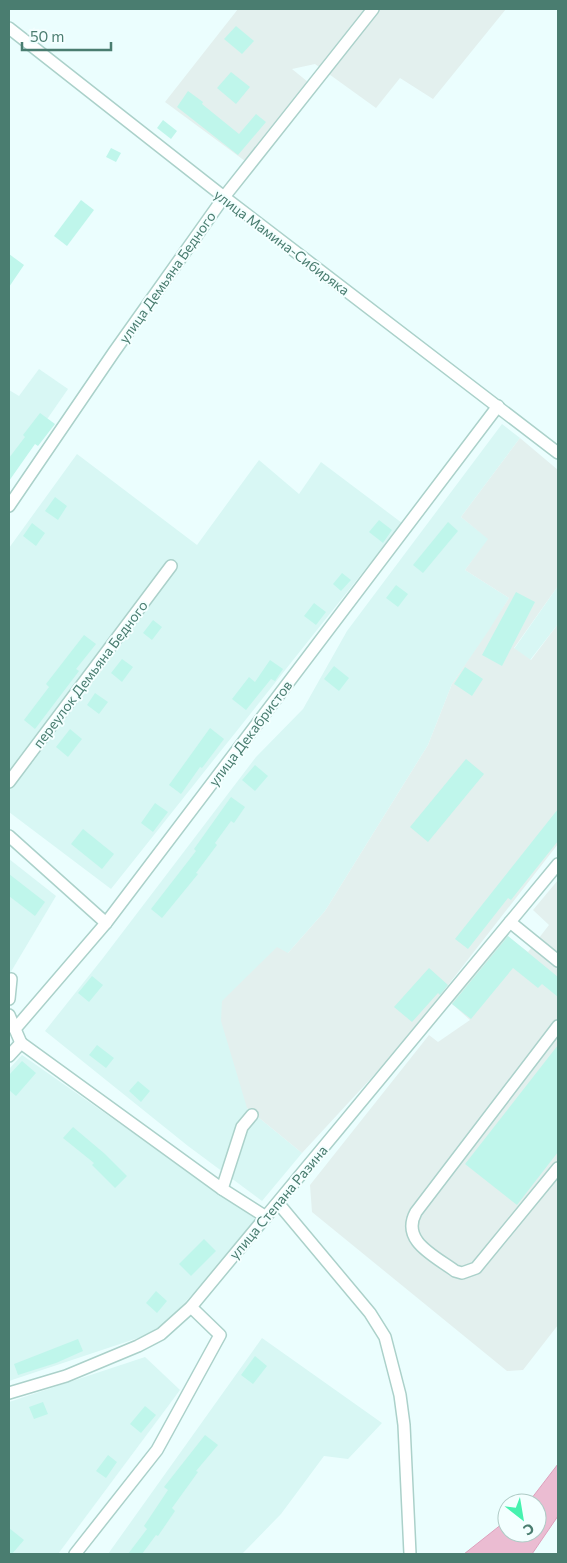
<svg xmlns="http://www.w3.org/2000/svg" width="567" height="1563" viewBox="0 0 567 1563" font-family="Commissioner,sans-serif">
<style>
.residential{fill:#d8f7f4}
.industrial{fill:#e3f0ee}
.water{fill:#ebbcd2;stroke:#dea1bd}
.building{fill:#bff6eb}
.lines{fill:none;stroke-linecap:round;stroke-linejoin:round}
.minor-casing{stroke:#abd1ca;stroke-width:14}
.minor{stroke:#fff;stroke-width:11}
.labels{text-anchor:middle;dominant-baseline:central;stroke-width:4;stroke-linejoin:round;paint-order:stroke}
.street-label{font-size:14px;fill:#4a7d70;stroke:#f3ffff}
</style>
<rect width="100%" height="100%" fill="#ebfefe"/>
<g class="residential">
<path d="M39,369L68,389L9,474V390L19,396Z"/>
<path d="M502,424L520,438L461,517L489,539L465,570L509,598L490,630L452,684L428,745L325,911L288,953L247,1108L302,1153L262,1201L188,1146L45,1031L103,958L256,757L303,709L347,631Z"/>
<path d="M77,454L197,545L259,460L299,494L321,462L402,523L111,889L9,812V548Z"/>
<path d="M558,586V624L530,660L514,649Z"/>
<path d="M9,859L56,896L9,975Z"/>
<path d="M22,1055L259,1221L159,1331L9,1381V1069Z"/>
<path d="M262,1338L382,1423L348,1459L324,1456L281,1514L242,1554H108Z"/>
<path d="M145,1357L180,1390L58,1554H9V1402Z"/>
</g>
<g class="industrial">
<path d="M238,9H506L433,99L400,78L376,108L315,64L292,69L308,82L245,161L165,102Z"/>
<path d="M520,438L558,470V586L514,648L531,660L558,624V844L399,1048L302,1153L247,1108L221,1021L222,1001L277,947L288,953L325,911L428,745L452,684L489,630L509,598L465,570L488,539L461,517Z"/>
<path d="M558,880V1325L523,1370L507,1371L312,1212L310,1185L429,1035L438,1042L470,1020L451,1003L506,935L528,952L549,925L533,910Z"/>
</g>
<path class="water" d="M558,1464V1516L532,1554H464L507,1520V1533H537V1503H528Z"/>
<g class="building">
<path d="M236,26L254,41L242,54L224,39Z"/>
<path d="M231,72L250,87L236,104L217,88Z"/>
<path d="M188,91L203,102L202,104L239,134L256,114L266,122L238,155L177,107Z"/>
<path d="M163,120L177,131L171,139L157,128Z"/>
<path d="M111,148L121,153L116,162L106,157Z"/>
<path d="M81,200L94,210L67,246L54,236Z"/>
<path d="M9,254L24,265L9,287Z"/>
<path d="M40,413L55,424L38,446L35,444L9,481V458L25,437L23,435Z"/>
<path d="M55,497L67,506L58,520L45,511Z"/>
<path d="M379,520L392,530L383,543L369,532Z"/>
<path d="M448,522L458,531L423,573L413,565Z"/>
<path d="M32,523L45,533L36,546L23,536Z"/>
<path d="M342,573L351,580L341,591L333,584Z"/>
<path d="M396,585L408,594L398,607L386,598Z"/>
<path d="M516,592L535,602L502,666L482,655Z"/>
<path d="M314,603L326,612L316,625L304,616Z"/>
<path d="M153,620L162,627L152,640L143,633Z"/>
<path d="M84,635L96,644L76,669L79,671L35,729L24,720L49,687L46,684Z"/>
<path d="M122,659L133,667L122,682L111,673Z"/>
<path d="M270,660L283,669L275,681L271,679L246,710L232,699L249,677L255,682Z"/>
<path d="M334,666L349,678L339,691L324,679Z"/>
<path d="M465,667L483,679L472,696L454,684Z"/>
<path d="M95,693L108,702L99,714L87,705Z"/>
<path d="M210,728L224,739L202,768L200,767L181,794L169,785Z"/>
<path d="M70,729L82,739L68,757L56,747Z"/>
<path d="M466,759L484,774L428,842L410,827Z"/>
<path d="M255,765L268,776L255,791L242,780Z"/>
<path d="M231,797L245,807L234,823L231,821L215,843L217,845L196,873L198,874L162,918L151,909L196,851L194,849Z"/>
<path d="M155,803L168,812L153,832L141,823Z"/>
<path d="M558,809V841L511,900L508,898L468,949L455,939Z"/>
<path d="M83,829L114,854L102,869L71,844Z"/>
<path d="M9,874L45,902L35,916L9,896Z"/>
<path d="M508,936L558,977V997L542,984L538,988L513,968L471,1019L452,1004Z"/>
<path d="M429,968L448,985L440,995L438,993L412,1022L394,1007Z"/>
<path d="M92,976L103,985L89,1002L78,993Z"/>
<path d="M97,1045L114,1058L106,1068L89,1055Z"/>
<path d="M558,1045V1152L517,1205L465,1164Z"/>
<path d="M22,1061L36,1073L16,1096L9,1090V1075Z"/>
<path d="M138,1081L150,1091L141,1102L129,1091Z"/>
<path d="M73,1127L105,1154L127,1176L115,1188L92,1165L94,1163L63,1138Z"/>
<path d="M204,1239L216,1251L191,1276L179,1264Z"/>
<path d="M156,1291L167,1301L157,1313L146,1303Z"/>
<path d="M78,1339L83,1351L56,1363L18,1375L14,1364Z"/>
<path d="M255,1356L267,1366L253,1384L241,1375Z"/>
<path d="M43,1402L48,1414L34,1419L29,1407Z"/>
<path d="M145,1406L156,1415L141,1433L130,1424Z"/>
<path d="M205,1435L218,1445L196,1471L198,1472L172,1508L175,1511L158,1536L156,1535L142,1554H128L147,1529L144,1526L168,1490L164,1487Z"/>
<path d="M108,1455L117,1462L106,1478L96,1471Z"/>
<path d="M9,1528L24,1540L12,1554H9Z"/>
</g>
<g class="lines">
<defs>
<g id="minor">
<path d="M9,28L224,197L558,453"/>
<path d="M9,506L114,352L224,197L373,9"/>
<path d="M9,782L171,566"/>
<path d="M9,836L106,923"/>
<path d="M510,922L558,961"/>
<path d="M9,999L11,979"/>
<path d="M9,1015L15,1029"/>
<path d="M558,1026L416,1212C400,1241 435,1256 455,1271L462,1273L476,1268L558,1168"/>
<path d="M21,1043L15,1029L106,923L498,406"/>
<path d="M21,1043L222,1189L266,1217"/>
<path d="M9,1056L21,1043"/>
<path d="M222,1189L242,1127L252,1115"/>
<path d="M278,1203L370,1313L385,1337L400,1395L404,1425L410,1554"/>
<path d="M9,1393L66,1376L138,1346L161,1334L191,1307L558,864"/>
<path d="M75,1554L157,1450L220,1335L191,1307"/>
</g>
</defs>
<use href="#minor" class="minor-casing"/>
<use href="#minor" class="minor"/>
</g>
<g class="labels">
<g class="street-label">
<text transform="translate(282 242) rotate(37)">улица Мамина-Сибиряка</text>
<text transform="translate(167 277) rotate(-55)">улица Демьяна Бедного</text>
<text transform="translate(90 674) rotate(-53)">переулок Демьяна Бедного</text>
<text transform="translate(250 733) rotate(-53)">улица Декабристов</text>
<text transform="translate(278 1202) rotate(-50)">улица Степана Разина</text>
</g>
</g>
<rect width="567" height="1563" fill="none" stroke="#4a7d70" stroke-width="20"/>
<g transform="translate(522 1518) rotate(149)"><circle r="24" fill="#f3ffff" stroke="#afcbc6"/>
<path d="M0-4L9 19L0 12L-9 19Z" fill="#46f2af"/>
<text y="-8" font-size="14" font-weight="bold" text-anchor="middle" fill="#4a7d70">С</text>
</g>
<path d="M22 42v8h89v-8" fill="none" stroke="#4a7d70" stroke-width="2.5"/>
<text x="30" y="42" font-size="15" fill="#4a7d70" stroke="#f3ffff" stroke-width="4" paint-order="stroke">50 m</text>
</svg>
